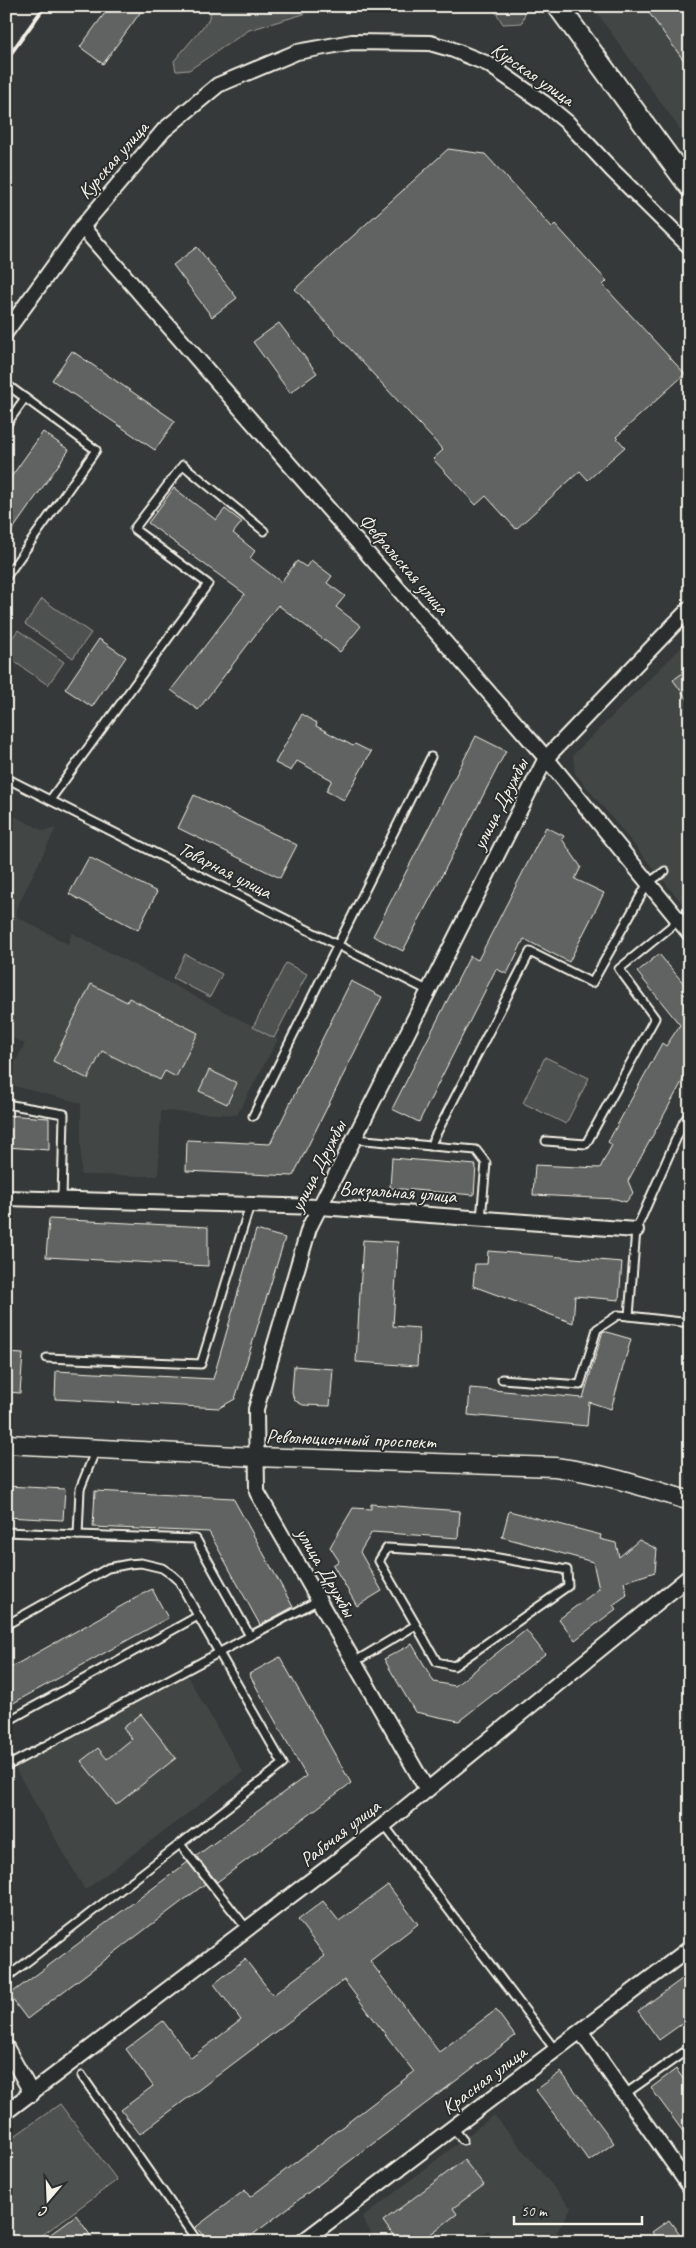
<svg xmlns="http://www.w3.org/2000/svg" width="696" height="2248" viewBox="0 0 696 2248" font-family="Caveat,sans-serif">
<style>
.built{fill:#434645}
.green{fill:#4e514f;stroke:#a1a19c}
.building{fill:#616362;stroke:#f4f1e8}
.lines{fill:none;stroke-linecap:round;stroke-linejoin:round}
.service-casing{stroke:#f4f1e8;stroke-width:11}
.minor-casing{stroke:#f4f1e8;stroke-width:18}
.tertiary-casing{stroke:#f4f1e8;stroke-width:21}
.secondary-casing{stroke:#f4f1e8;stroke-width:24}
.service{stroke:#2a2d2e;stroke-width:7}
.minor{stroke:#2a2d2e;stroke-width:14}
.tertiary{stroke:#2a2d2e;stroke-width:18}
.secondary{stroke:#2a2d2e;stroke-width:20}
.rail{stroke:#f4f1e8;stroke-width:4}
.labels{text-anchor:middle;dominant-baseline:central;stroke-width:4;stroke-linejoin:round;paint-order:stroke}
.street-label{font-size:20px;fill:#f4f1e8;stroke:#2a2d2e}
</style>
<rect width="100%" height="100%" fill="#363939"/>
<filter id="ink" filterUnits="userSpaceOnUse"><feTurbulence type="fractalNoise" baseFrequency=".02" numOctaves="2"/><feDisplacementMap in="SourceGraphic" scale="10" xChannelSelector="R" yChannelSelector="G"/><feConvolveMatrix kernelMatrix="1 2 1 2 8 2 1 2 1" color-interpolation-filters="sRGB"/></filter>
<g filter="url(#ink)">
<g class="built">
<path d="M298,6H358L304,14Z"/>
<path d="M392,6H492V8L434,9Z"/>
<path d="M592,6H690V143Z"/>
<path d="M690,639V913L575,773L573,755Z"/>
<path d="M6,812L44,831L56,828L16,909L17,917L68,944L72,933L278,1039L237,1115L161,1111L158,1176L81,1175V1103L6,1084V1079L25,1044L6,1034Z"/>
<path d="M185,1672L243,1772L85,1890L13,1765Z"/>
<path d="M494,2115L571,2208L551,2242H497L488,2230L473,2242H377L362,2218Z"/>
</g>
<g class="green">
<path d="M214,6H298L304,14L249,30L189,70L176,71L174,61L207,22Z"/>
<path d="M492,6H527L522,23L503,24Z"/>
<path d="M42,599L91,633L73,658L25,624Z"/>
<path d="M18,630L64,662L48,685L6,656V647Z"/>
<path d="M185,954L222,974L210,997L173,978Z"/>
<path d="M286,963L307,974L274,1038L253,1027Z"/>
<path d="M545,1057L589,1078L566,1124L523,1103Z"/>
<path d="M60,2104L117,2180L33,2242H6V2142Z"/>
</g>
<g class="building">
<path d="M110,6H145L103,64L80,47Z"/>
<path d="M644,6H690V69Z"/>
<path d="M448,149L485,154L552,227L555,224L607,281L603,285L685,374L616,437L625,447L588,480L580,471L516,529L486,496L476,505L433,459L443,450L295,289Z"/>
<path d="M197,247L237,298L212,317L173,265Z"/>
<path d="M279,323L317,373L290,393L253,342Z"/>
<path d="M72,351L175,421L155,450L52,380Z"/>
<path d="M43,432L69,450L6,539V484Z"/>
<path d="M174,488L216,520L225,509L242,522L233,533L255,551L250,558L281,582L297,561L306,567L311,560L332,576L327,583L345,596L336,607L361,626L340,652L278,605L198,710L171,690L245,594L148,523Z"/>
<path d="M99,639L126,657L92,707L65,689Z"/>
<path d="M690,668V703L673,680Z"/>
<path d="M302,714L317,723L316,726L353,746L355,744L371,752L344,800L326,791L332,780L297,761L291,771L275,763Z"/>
<path d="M476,736L506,751L403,951L373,936Z"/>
<path d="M194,795L297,845L280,878L178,828Z"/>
<path d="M546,827L564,836L562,839L581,867L575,879L604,893L569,962L524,939L507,974L496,969L419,1122L392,1109L470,956L478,960Z"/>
<path d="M89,857L157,892L138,930L69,894Z"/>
<path d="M659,954L690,991V1067L628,1181L633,1193L626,1202L616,1199L533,1195L535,1165L600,1168L612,1145L608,1142L662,1043L666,1046L680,1025L637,972Z"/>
<path d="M351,981L382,997L293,1176L186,1171L187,1140L270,1144Z"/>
<path d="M91,984L127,1002L129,998L198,1033L176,1077L165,1071L160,1080L102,1051L88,1079L53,1061Z"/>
<path d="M209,1070L237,1083L227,1104L199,1091Z"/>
<path d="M6,1115L49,1118V1150L6,1147Z"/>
<path d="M392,1158L476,1165L474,1195L390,1188Z"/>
<path d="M49,1219L208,1227V1266L46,1257Z"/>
<path d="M256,1230L285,1238L235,1399L219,1408L55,1399L56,1371L213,1379Z"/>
<path d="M363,1240L398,1242L393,1326L419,1328L417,1366L356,1362Z"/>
<path d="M488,1251L622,1262L619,1300L575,1296L573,1323L473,1286L475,1264H487Z"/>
<path d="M603,1331L631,1339L611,1409L589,1402L587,1426L468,1415L470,1388L583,1398Z"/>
<path d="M6,1353L23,1354L20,1393L6,1392Z"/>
<path d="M294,1366L333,1369L330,1406L303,1405L294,1400L292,1392Z"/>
<path d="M6,1486L65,1489L63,1520L6,1517Z"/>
<path d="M95,1491L233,1498L293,1607L260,1625L209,1532L93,1527Z"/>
<path d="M371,1504L460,1511L458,1538L372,1532L360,1552L382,1591L357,1606L333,1565L339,1561L330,1547L353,1508L371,1509Z"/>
<path d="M509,1511L601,1535L600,1539L616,1543L619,1557L639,1540L657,1549L655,1572L624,1582L627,1595L613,1605L616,1609L575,1640L559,1619L599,1589L593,1562L502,1537Z"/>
<path d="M152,1589L168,1618L6,1707V1670Z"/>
<path d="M526,1630L545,1654L459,1721L415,1712L384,1659L412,1644L434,1682L455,1686Z"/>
<path d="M280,1657L351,1783L217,1882L196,1856L306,1776L249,1674Z"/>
<path d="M141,1714L176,1758L116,1805L81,1761L98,1748L107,1759L132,1739L123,1728Z"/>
<path d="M188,1862L205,1884L27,2019L9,1995Z"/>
<path d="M388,1885L418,1924L370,1961L439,2052L496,2010L515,2036L243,2242H208L196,2227L245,2190L250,2197L414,2072L344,1980L140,2134L121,2110L153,2086L126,2049L163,2021L191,2058L241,2020L214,1984L245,1959L273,1995L325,1956L298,1920L323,1901L339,1921Z"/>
<path d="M690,1973V2018L659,2040L638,2011Z"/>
<path d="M676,2069L690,2088V2141L651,2088Z"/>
<path d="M561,2072L614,2143L589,2161L536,2090Z"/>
<path d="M464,2160L484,2185L453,2208L457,2214L428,2236L432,2242H398L383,2221Z"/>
<path d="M76,2215L95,2242H40Z"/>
<path d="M669,2220L685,2242H659L652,2232Z"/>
</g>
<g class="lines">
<defs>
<g id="service">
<path d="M6,384L96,450L6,577"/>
<path d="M6,425L25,398"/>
<path d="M6,778L429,991"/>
<path d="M50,800L208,584L134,529L183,465L264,531"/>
<path d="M6,1104L64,1114L62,1199"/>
<path d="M690,1114L684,1121L636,1230L629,1316L690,1323"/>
<path d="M253,1116L431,757"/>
<path d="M354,1139L476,1150L486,1163L481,1219"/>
<path d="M546,1141L586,1144L655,1018L619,969L679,920"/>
<path d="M430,1146L530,952L592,983L648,883L665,871"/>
<path d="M47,1358L201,1364L250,1205"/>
<path d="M502,1379L580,1385L597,1329L618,1315L629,1316"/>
<path d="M6,1532L78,1535L80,1489L96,1449"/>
<path d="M78,1535L196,1539L250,1636L319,1600"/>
<path d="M198,1616L283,1764L180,1844L247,1929"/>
<path d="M6,1625L108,1568L129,1564L141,1563L162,1568L171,1574L179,1581L198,1616L6,1722"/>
<path d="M354,1662L416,1625L379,1561L387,1548L470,1553L567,1570L568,1586L454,1666L437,1662L416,1625"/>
<path d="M7,1766L250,1636"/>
<path d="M384,1825L556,2051"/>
<path d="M6,1978L180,1844"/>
<path d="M82,2076L198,2242"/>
<path d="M625,2094L690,2048"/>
<path d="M453,2128L463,2140"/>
<path d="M119,2242H120"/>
</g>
<g id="minor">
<path d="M82,227L546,758L690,934"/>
<path d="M6,332L82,227L164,130L218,85L297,52L352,42L430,43L451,49L488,64L544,103L568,123L612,170L690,247"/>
<path d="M6,1198L320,1207L636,1230"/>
<path d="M427,1790L257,1492L256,1409L309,1228L546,758L690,608"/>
<path d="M581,2032L690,2187"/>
<path d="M6,2047L32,2094"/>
<path d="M6,2112L384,1825L690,1576"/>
<path d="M302,2242L690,1948"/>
</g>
<path id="tertiary" d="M6,1444L256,1457L555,1467C602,1473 645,1487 690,1501"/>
<path id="secondary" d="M558,6L690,187"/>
</defs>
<use href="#service" class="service-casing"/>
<use href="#minor" class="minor-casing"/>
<use href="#tertiary" class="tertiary-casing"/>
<use href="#secondary" class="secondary-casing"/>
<use href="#service" class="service"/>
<use href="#minor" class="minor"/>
<use href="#tertiary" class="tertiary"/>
<use href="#secondary" class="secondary"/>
<path class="rail" d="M6,60L45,6"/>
</g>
</g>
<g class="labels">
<g class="street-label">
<text transform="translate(533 74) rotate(35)">Курская улица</text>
<text transform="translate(113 160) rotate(-49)">Курская улица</text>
<text transform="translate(404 564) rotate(49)">Февральская улица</text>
<text transform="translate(500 804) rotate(-63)">улица Дружбы</text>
<text transform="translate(225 870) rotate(27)">Товарная улица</text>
<text transform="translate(318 1166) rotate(-63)">улица Дружбы</text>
<text transform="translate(398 1192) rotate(4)">Вокзальная улица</text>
<text transform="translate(351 1439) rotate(2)">Революционный проспект</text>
<text transform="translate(326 1572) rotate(60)">улица Дружбы</text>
<text transform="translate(340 1833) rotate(-38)">Рабочая улица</text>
<text transform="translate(484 2080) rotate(-37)">Красная улица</text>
</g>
</g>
<rect width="696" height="2248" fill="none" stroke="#2a2d2e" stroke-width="25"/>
<rect x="12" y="12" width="671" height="2223" fill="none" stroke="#f4f1e8" stroke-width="2" filter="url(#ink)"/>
<g transform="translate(48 2200) rotate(199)" stroke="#2a2d2e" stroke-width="4" paint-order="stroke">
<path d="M0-4L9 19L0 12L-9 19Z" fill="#f4f1e8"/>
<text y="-8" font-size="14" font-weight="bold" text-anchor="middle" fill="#f4f1e8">С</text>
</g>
<path d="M514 2216v8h128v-8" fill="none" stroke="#f4f1e8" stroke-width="2.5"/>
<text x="521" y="2216" font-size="15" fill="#f4f1e8" stroke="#2a2d2e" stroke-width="4" paint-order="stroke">50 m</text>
</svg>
